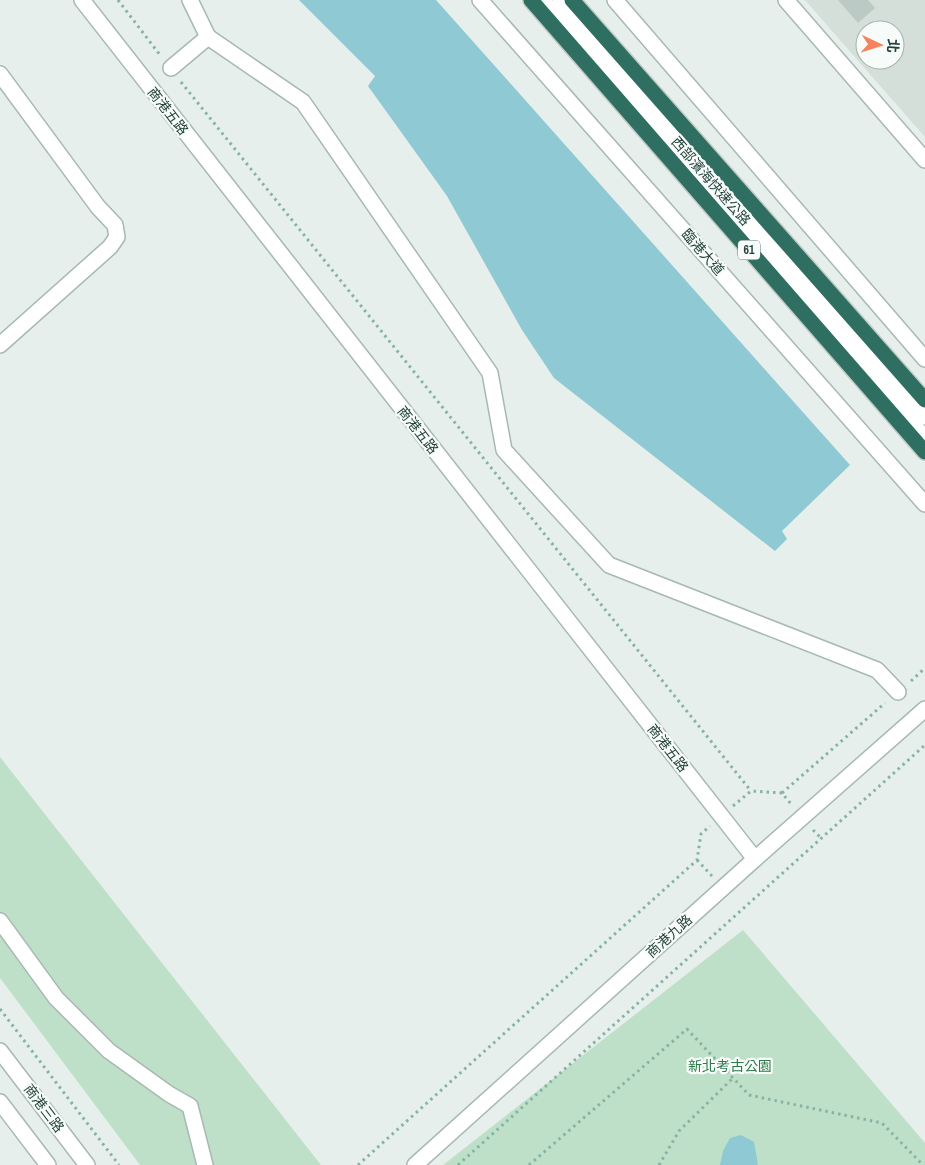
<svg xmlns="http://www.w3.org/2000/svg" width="925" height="1165" viewBox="0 0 925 1165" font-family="'Archivo Narrow','Noto Sans TC',sans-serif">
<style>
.built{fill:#d4dfda;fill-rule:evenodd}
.green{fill:#bfe0c8}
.water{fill:#8ec9d4}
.building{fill:#bbcac4}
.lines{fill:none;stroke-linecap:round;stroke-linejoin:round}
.minor-casing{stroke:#a8b8b2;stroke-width:18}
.highway-casing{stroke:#c2cac8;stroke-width:18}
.path{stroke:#86b3a5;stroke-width:3;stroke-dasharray:2.5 4;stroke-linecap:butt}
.minor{stroke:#fff;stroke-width:15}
.highway{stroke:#2f6f62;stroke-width:15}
.labels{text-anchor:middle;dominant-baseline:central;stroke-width:4.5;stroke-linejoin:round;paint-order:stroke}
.shield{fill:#f7fbf9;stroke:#637a73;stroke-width:1}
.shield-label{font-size:12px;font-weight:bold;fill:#24423a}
.street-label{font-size:14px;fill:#24423a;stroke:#f7fbf9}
.park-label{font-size:14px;fill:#2d7a4b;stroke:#f7fbf9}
</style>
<rect width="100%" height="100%" fill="#e6efeb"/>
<path class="built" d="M805,0H925V137ZM865,30H895V60H865Z"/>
<g class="green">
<path d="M0,757L321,1165H140L0,978Z"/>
<path d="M743,930L925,1143V1165H443Z"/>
</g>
<g class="water">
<path d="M299,0H436L850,465L782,531L787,539L775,551L554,378L522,330L447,196L368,86L375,76Z"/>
<path d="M741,1135L754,1142L758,1165H720L723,1151L730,1138Z"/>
</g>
<path class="building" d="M838,0H868L875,8L858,23Z"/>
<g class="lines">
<defs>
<g id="minor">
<path d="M82,0L755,859"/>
<path d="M190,0L208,37"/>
<path d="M480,0L925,504"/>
<path d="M542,0L925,438"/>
<path d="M560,0L925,417"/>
<path d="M615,0L925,359"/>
<path d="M786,0L925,160"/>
<path d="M171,68L208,37L303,102L490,373L504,450L609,565L877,670L898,692"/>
<path d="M0,74L98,207L115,225L117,237L110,247L0,345"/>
<path d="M0,921L56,998L109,1051L169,1094L190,1106L205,1165"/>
<path d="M0,1051L87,1165"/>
<path d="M0,1102L48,1165"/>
<path d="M415,1165L755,859L925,709"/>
</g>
<g id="highway">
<path d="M531,0L925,452"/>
<path d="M572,0L925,400"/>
</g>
</defs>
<use href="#minor" class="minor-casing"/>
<use href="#highway" class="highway-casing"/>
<g class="path">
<path d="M118,0L160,55"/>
<path d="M181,82L751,791"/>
<path d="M911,681L925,668"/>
<path d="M782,793L885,703"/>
<path d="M733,806L751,791L782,793L791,804"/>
<path d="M813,830L821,838"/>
<path d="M697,860L712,876"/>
<path d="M0,1009L119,1165"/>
<path d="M358,1165L697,860L701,834L710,826"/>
<path d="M458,1165L925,745"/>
<path d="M529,1165L687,1029L749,1095L882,1123L923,1165"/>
<path d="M659,1165L679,1131L733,1078"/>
</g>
<use href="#minor" class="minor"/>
<use href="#highway" class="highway"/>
</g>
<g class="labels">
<rect class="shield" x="738" y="240.5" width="22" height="19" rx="4"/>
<g class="shield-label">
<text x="749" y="250">61</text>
</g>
<g class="street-label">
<text transform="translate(168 111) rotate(52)">商港五路</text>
<text transform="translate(711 181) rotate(49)">西部濱海快速公路</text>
<text transform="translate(703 252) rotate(49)">臨港大道</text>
<text transform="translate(418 430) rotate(52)">商港五路</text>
<text transform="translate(668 748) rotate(52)">商港五路</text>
<text transform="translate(669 936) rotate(-42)">商港九路</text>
<text transform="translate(44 1108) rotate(53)">商港三路</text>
</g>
<g class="park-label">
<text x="730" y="1066">新北考古公園</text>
</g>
</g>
<g transform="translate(880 45) rotate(94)"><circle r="24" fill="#f7fbf9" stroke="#a3b1ad"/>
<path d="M0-4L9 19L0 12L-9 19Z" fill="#f4845f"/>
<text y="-8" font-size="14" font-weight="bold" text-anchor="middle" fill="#24423a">北</text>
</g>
</svg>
